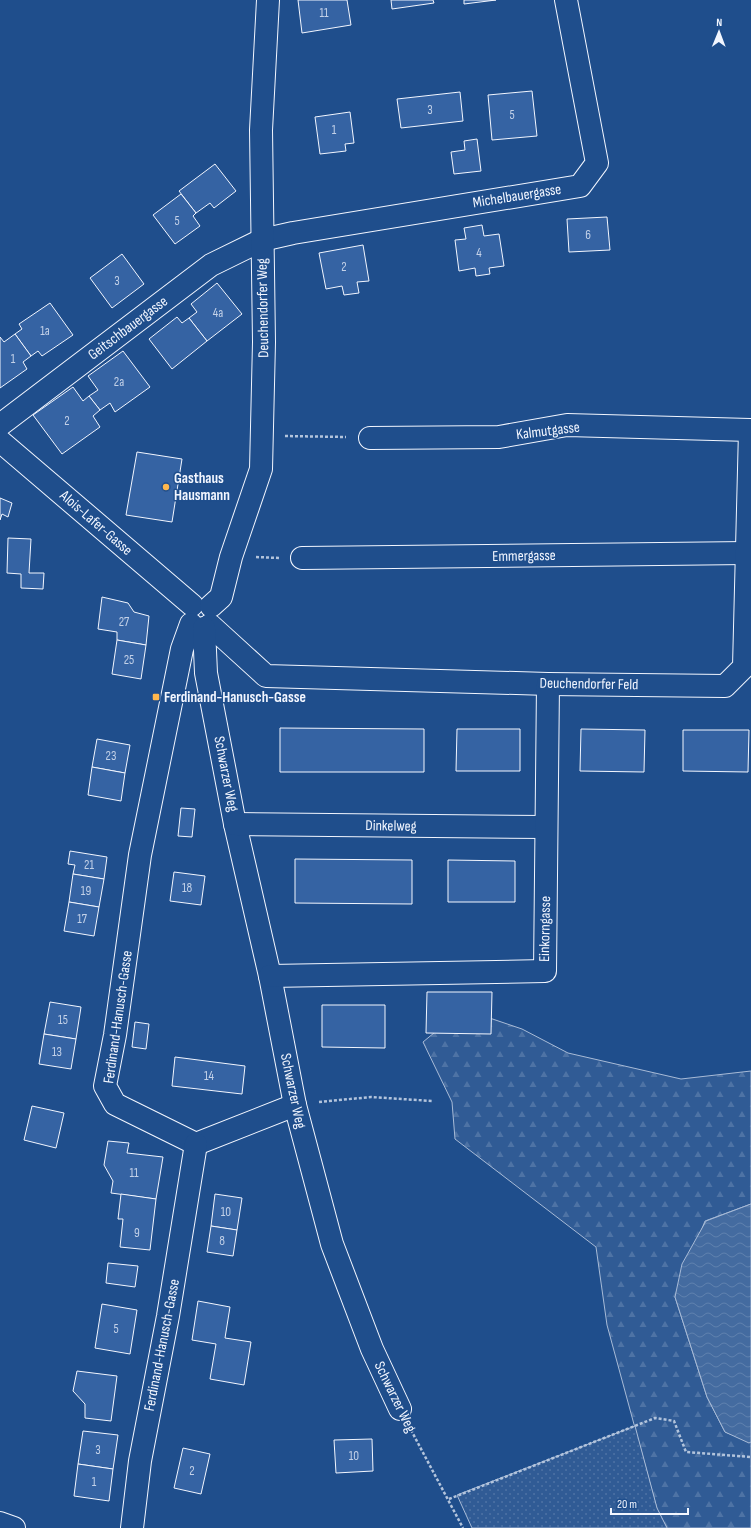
<svg xmlns="http://www.w3.org/2000/svg" width="751" height="1528" viewBox="0 0 751 1528" font-family="'Sofia Sans Condensed',sans-serif">
<style>
.forest{fill:url(#forest-firs);stroke:#a8bbd7}
.garden{fill:url(#garden-dots);stroke:#a8bbd7}
.water{fill:url(#water-waves);stroke:#a8bbd7}
.building{fill:#3563a3;stroke:#f2f6ff}
.lines{fill:none;stroke-linecap:round;stroke-linejoin:round}
.minor-casing{stroke:#f2f6ff;stroke-width:24}
.path{stroke:#b3c4dc;stroke-width:2.5;stroke-dasharray:3 2;stroke-linecap:butt}
.minor{stroke:#1f4e8c;stroke-width:22}
.poi-dot{fill:#ffb74d;stroke:#1f4e8c;stroke-width:1.5}
.labels{text-anchor:middle;dominant-baseline:central;stroke-width:3;stroke-linejoin:round;paint-order:stroke}
.number-label{font-size:13px;fill:#c3d1e8}
.street-label{font-size:15px;fill:#f2f6ff;stroke:#1f4e8c}
.poi-label{font-size:15px;font-weight:bold;fill:#f2f6ff;stroke:#1f4e8c;text-anchor:start}
</style>
<defs>
<pattern id="forest-firs" width="22" height="20" patternUnits="userSpaceOnUse"><rect width="22" height="20" fill="#305b95"/><path d="M5 1l3.5 6h-7zM16 11l3.5 6h-7z" fill="#4e73a5"/></pattern>
<pattern id="garden-dots" width="8" height="8" patternUnits="userSpaceOnUse"><rect width="8" height="8" fill="#305b95"/><path d="M2 2h.1M6 6h.1" fill="none" stroke="#4e73a5" stroke-width="1.8" stroke-linecap="round"/></pattern>
<pattern id="water-waves" width="16" height="10" patternUnits="userSpaceOnUse"><rect width="16" height="10" fill="#446ba0"/><path d="M0 5q4-4 8 0t8 0" fill="none" stroke="#5f81ae"/></pattern>
</defs>
<rect width="100%" height="100%" fill="#1f4e8c"/>
<path class="forest" d="M463,1009L522,1029L568,1053L681,1079L751,1071V1204L705,1221L675,1297L707,1397L725,1432L751,1442V1528H667L657,1509L607,1325L596,1247L455,1139L452,1102L423,1042Z"/>
<path class="garden" d="M635,1426L657,1508L667,1528H472L457,1495Z"/>
<path class="water" d="M751,1204V1442L749,1443L725,1432L707,1397L675,1297L682,1264L706,1221Z"/>
<g class="building">
<path d="M298,0H347L351,25L302,33Z"/>
<path d="M391,0H433L434,3L392,9Z"/>
<path d="M464,0H496L464,4Z"/>
<path d="M532,91L537,136L492,140L488,95Z"/>
<path d="M460,92L463,121L401,128L397,99Z"/>
<path d="M350,112L354,143L345,144L346,151L320,154L315,117Z"/>
<path d="M477,139L481,171L454,174L451,152L465,150L464,141Z"/>
<path d="M215,164L236,191L214,208L210,203L196,213L179,191Z"/>
<path d="M181,194L196,213L193,216L200,226L175,244L153,215Z"/>
<path d="M607,217L610,250L569,252L567,219Z"/>
<path d="M482,225L484,236L499,234L504,266L489,268L490,274L476,276L475,268L459,271L455,240L466,239L464,228Z"/>
<path d="M363,245L369,281L357,282L359,293L344,295L342,286L326,289L319,253Z"/>
<path d="M122,254L144,284L112,308L90,278Z"/>
<path d="M217,283L242,314L207,341L189,318L197,312L191,304Z"/>
<path d="M50,303L73,335L42,356L38,351L31,356L15,334L22,329L19,324Z"/>
<path d="M177,317L182,323L189,318L207,341L172,369L149,339Z"/>
<path d="M15,334L31,356L23,362L27,369L0,388V337L4,342Z"/>
<path d="M123,351L150,387L115,412L110,403L100,410L89,396L98,390L88,376Z"/>
<path d="M73,387L83,401L89,396L100,410L93,416L100,427L62,454L33,415Z"/>
<path d="M137,452L182,459L172,522L126,515Z"/>
<path d="M0,498L12,503L8,517L2,514L0,520Z"/>
<path d="M8,538L31,539L29,573H44L43,589L21,588V574L7,573Z"/>
<path d="M102,597L128,603L134,612L149,616L146,645L117,640V632L98,629Z"/>
<path d="M117,640L146,645L141,679L112,674Z"/>
<path d="M280,728L424,729V772H280Z"/>
<path d="M457,729H520V771H456Z"/>
<path d="M581,729L645,730L644,772L580,771Z"/>
<path d="M683,730H749L748,772L683,771Z"/>
<path d="M97,739L130,745L125,773L92,767Z"/>
<path d="M92,767L125,773L121,801L88,795Z"/>
<path d="M181,808L195,809L192,837L178,836Z"/>
<path d="M70,851L107,857L104,879L73,874L75,865L68,864Z"/>
<path d="M295,859L412,860V904L295,903Z"/>
<path d="M448,860L515,861V902H448Z"/>
<path d="M174,872L205,876L201,905L170,901Z"/>
<path d="M73,874L104,879L99,907L69,902Z"/>
<path d="M69,902L99,907L94,936L64,931Z"/>
<path d="M427,992H492L491,1034L426,1033Z"/>
<path d="M50,1002L81,1007L76,1039L44,1034Z"/>
<path d="M322,1005H385V1048L322,1047Z"/>
<path d="M135,1022L149,1024L146,1049L132,1047Z"/>
<path d="M44,1034L76,1039L71,1069L39,1064Z"/>
<path d="M175,1057L245,1066L242,1094L172,1086Z"/>
<path d="M32,1106L64,1113L56,1148L24,1140Z"/>
<path d="M108,1141L129,1143L127,1153L163,1157L156,1199L111,1193L113,1181L104,1165Z"/>
<path d="M121,1194L156,1199L150,1250L120,1247L123,1219H118Z"/>
<path d="M215,1194L242,1198L237,1230L211,1226Z"/>
<path d="M211,1226L237,1230L233,1256L207,1252Z"/>
<path d="M108,1263L138,1266L135,1287L106,1283Z"/>
<path d="M198,1301L230,1307L225,1338L251,1342L244,1385L210,1379L216,1344L192,1340Z"/>
<path d="M102,1304L137,1310L130,1354L95,1348Z"/>
<path d="M77,1371L117,1376L111,1421L85,1418V1404L73,1391Z"/>
<path d="M83,1431L118,1435L113,1469L78,1464Z"/>
<path d="M372,1439L373,1471L336,1473L334,1440Z"/>
<path d="M183,1448L210,1454L201,1494L174,1488Z"/>
<path d="M78,1464L113,1469L109,1501L74,1496Z"/>
</g>
<g class="lines">
<defs>
<g id="minor">
<path d="M0,425L211,265L262,240L293,233L580,186L597,163L566,0"/>
<path d="M0,441L192,605"/>
<path d="M302,558L747,553"/>
<path d="M211,606L221,597L231,557L261,469L264,342L261,130L268,0"/>
<path d="M191,624L182,649L140,855L115,1035L105,1086L115,1104L196,1144"/>
<path d="M210,625L266,676L548,684L725,686L744,667L750,430L567,425L499,437L370,438"/>
<path d="M204,628L206,673L235,824L270,976L295,1105L332,1244L372,1349L400,1409"/>
<path d="M235,824L546,827"/>
<path d="M270,976L545,971L548,684"/>
<path d="M196,1144L295,1105"/>
<path d="M0,1523L14,1528"/>
<path d="M132,1528L140,1461L168,1316L196,1144"/>
</g>
</defs>
<use href="#minor" class="minor-casing"/>
<g class="path">
<path d="M285,436L346,437"/>
<path d="M256,557L279,558"/>
<path d="M319,1102L371,1097L432,1101"/>
<path d="M411,1430L463,1528"/>
<path d="M449,1499L655,1418L674,1421L686,1452L751,1457"/>
</g>
<use href="#minor" class="minor"/>
</g>
<g class="poi-dot">
<circle cx="166" cy="487" r="4"/>
<rect x="152" y="693" width="8" height="8" rx="2"/>
</g>
<g class="labels">
<g class="number-label">
<text x="324" y="13">11</text>
<text x="430" y="110">3</text>
<text x="512" y="115">5</text>
<text x="334" y="130">1</text>
<text x="177" y="221">5</text>
<text x="588" y="235">6</text>
<text x="479" y="253">4</text>
<text x="344" y="267">2</text>
<text x="117" y="281">3</text>
<text x="218" y="313">4a</text>
<text x="45" y="331">1a</text>
<text x="13" y="359">1</text>
<text x="119" y="382">2a</text>
<text x="67" y="421">2</text>
<text x="124" y="622">27</text>
<text x="129" y="660">25</text>
<text x="111" y="756">23</text>
<text x="89" y="865">21</text>
<text x="187" y="888">18</text>
<text x="86" y="891">19</text>
<text x="82" y="919">17</text>
<text x="63" y="1020">15</text>
<text x="57" y="1052">13</text>
<text x="209" y="1076">14</text>
<text x="134" y="1173">11</text>
<text x="226" y="1212">10</text>
<text x="137" y="1233">9</text>
<text x="222" y="1241">8</text>
<text x="116" y="1329">5</text>
<text x="98" y="1450">3</text>
<text x="354" y="1456">10</text>
<text x="192" y="1471">2</text>
<text x="94" y="1482">1</text>
</g>
<g class="street-label">
<text transform="translate(517 196) rotate(-9)">Michelbauergasse</text>
<text transform="translate(263 308) rotate(-91)">Deuchendorfer Weg</text>
<text transform="translate(128 328) rotate(-37)">Geitschbauergasse</text>
<text transform="translate(548 431) rotate(-7)">Kalmutgasse</text>
<text transform="translate(96 523) rotate(41)">Alois-Lafer-Gasse</text>
<text transform="translate(524 556) rotate(-1)">Emmergasse</text>
<text transform="translate(589 684) rotate(1)">Deuchendorfer Feld</text>
<text transform="translate(226 774) rotate(79)">Schwarzer Weg</text>
<text transform="translate(391 826) rotate(1)">Dinkelweg</text>
<text transform="translate(545 929) rotate(-89)">Einkorngasse</text>
<text transform="translate(118 1017) rotate(-82)">Ferdinand-Hanusch-Gasse</text>
<text transform="translate(293 1091) rotate(78)">Schwarzer Weg</text>
<text transform="translate(162 1345) rotate(-79)">Ferdinand-Hanusch-Gasse</text>
<text transform="translate(395 1397) rotate(64)">Schwarzer Weg</text>
</g>
<g class="poi-label">
<text x="174" y="478">Gasthaus<tspan x="174" dy="17">Hausmann</tspan></text>
<text x="164" y="697">Ferdinand-Hanusch-Gasse</text>
</g>
</g>
<g transform="translate(719 32) rotate(1)" stroke="#1f4e8c" stroke-width="3" paint-order="stroke">
<path d="M0-3L7 15L0 10L-7 15Z" fill="#f2f6ff"/>
<text y="-6" font-size="11" font-weight="bold" text-anchor="middle" fill="#f2f6ff">N</text>
</g>
<path d="M611 1508v6h77v-6" fill="none" stroke="#f2f6ff" stroke-width="2"/>
<text x="617" y="1508" font-size="12" fill="#f2f6ff" stroke="#1f4e8c" stroke-width="3" paint-order="stroke">20 m</text>
</svg>
